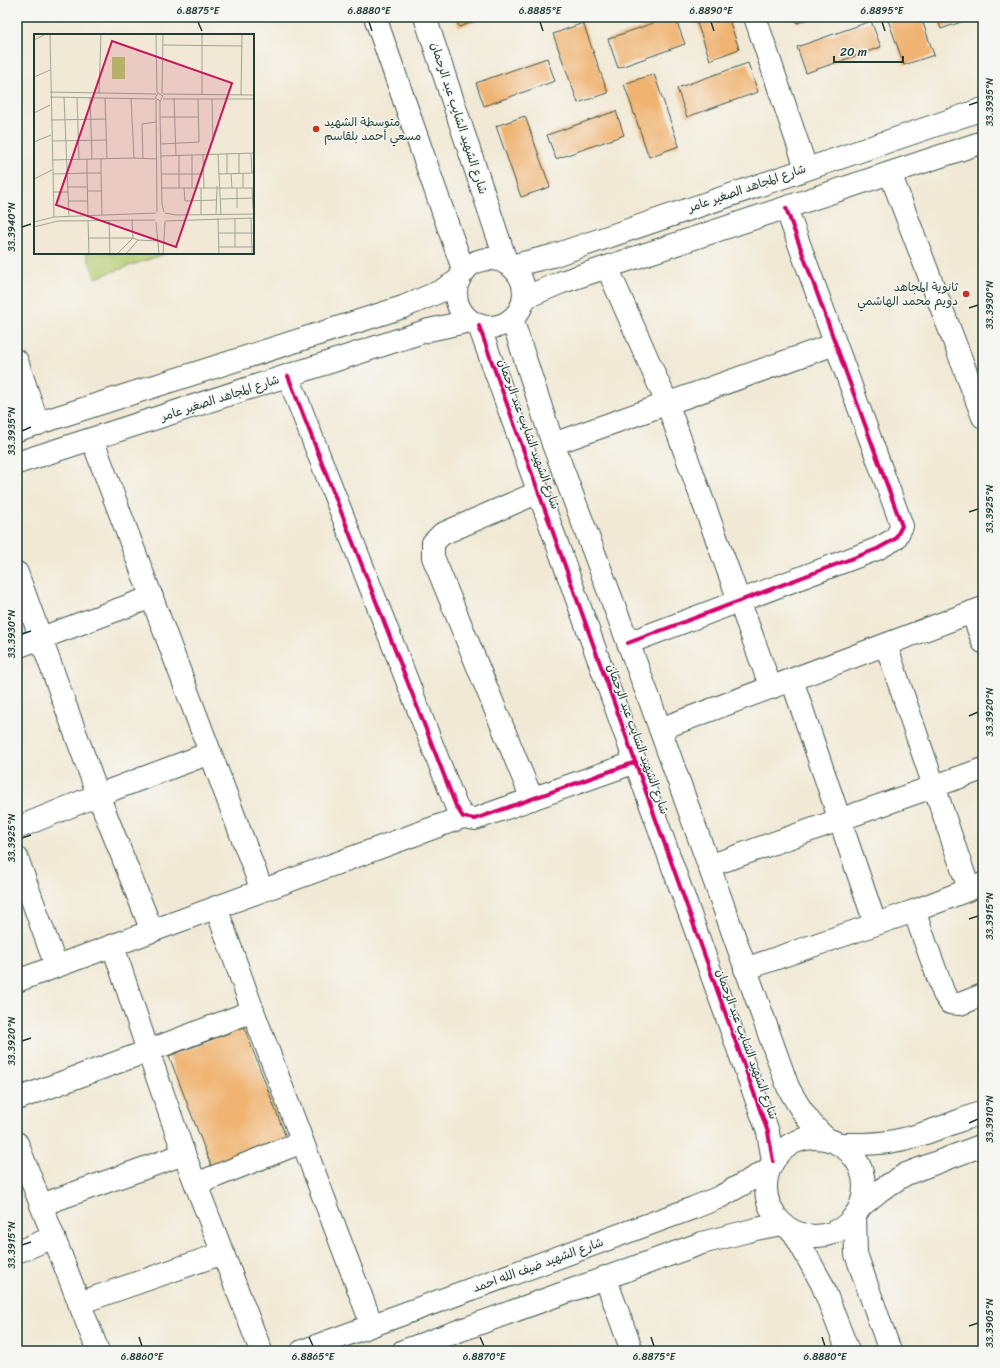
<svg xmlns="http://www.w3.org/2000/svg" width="1000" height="1368" viewBox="0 0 1000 1368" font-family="Sriracha,'Playpen Sans Arabic',sans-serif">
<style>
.green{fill:#b4ca6e;stroke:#6a8451}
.building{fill:#f0b371}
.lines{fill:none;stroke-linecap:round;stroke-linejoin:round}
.minor-casing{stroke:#3e574c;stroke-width:24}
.tertiary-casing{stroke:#3e574c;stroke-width:24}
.minor{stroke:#fff;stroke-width:22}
.tertiary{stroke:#fff;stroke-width:22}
.cycleway-casing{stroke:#f6f6f2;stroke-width:6}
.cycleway{stroke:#d6006c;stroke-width:4}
.ticks{fill:none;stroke:#1f3d34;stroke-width:1.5}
.poi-dot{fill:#c8321e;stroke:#f6f6f2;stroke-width:1.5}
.labels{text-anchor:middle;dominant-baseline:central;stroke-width:3;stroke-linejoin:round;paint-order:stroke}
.street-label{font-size:12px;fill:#1f3d34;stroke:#f6f6f2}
.poi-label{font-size:12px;fill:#1f3d34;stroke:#f6f6f2;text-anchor:start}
.inset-road{fill:none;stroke:#9da495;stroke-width:1}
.view{fill:#c2185b;fill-opacity:0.15;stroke:#c2185b;stroke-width:2}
.inset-edge{fill:none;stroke:#1f3d34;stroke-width:2}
.neatline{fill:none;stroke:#1f3d34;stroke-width:1.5}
.ticks-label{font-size:10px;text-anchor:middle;fill:#1f3d34}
</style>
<rect width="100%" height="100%" fill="#f6f6f2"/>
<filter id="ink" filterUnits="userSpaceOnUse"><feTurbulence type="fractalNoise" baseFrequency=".025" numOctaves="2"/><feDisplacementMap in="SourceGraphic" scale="8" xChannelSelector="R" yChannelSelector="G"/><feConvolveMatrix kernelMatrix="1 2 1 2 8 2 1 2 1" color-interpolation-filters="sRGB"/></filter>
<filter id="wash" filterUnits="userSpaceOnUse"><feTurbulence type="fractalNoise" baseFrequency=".012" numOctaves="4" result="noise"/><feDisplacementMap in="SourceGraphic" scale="16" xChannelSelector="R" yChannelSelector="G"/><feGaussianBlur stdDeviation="0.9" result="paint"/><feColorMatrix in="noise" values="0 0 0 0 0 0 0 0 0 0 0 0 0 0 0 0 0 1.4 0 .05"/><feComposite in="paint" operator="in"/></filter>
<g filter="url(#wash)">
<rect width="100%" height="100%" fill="#f1e9d5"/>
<path class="green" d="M86,253H167L95,278Z"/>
<g id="blocks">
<g class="building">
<path d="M455,17H487L459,27Z"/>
<path d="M670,17H675L685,44L618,68L608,39Z"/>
<path d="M695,17H728L739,49L710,60Z"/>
<path d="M795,17H813L797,23Z"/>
<path d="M887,17H921L934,55L904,65Z"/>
<path d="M937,17H975L941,29Z"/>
<path d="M871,21L881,47L806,73L797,47Z"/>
<path d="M583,23L608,93L578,103L553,34Z"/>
<path d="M547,58L555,81L484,106L476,83Z"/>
<path d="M748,63L758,92L687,117L677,88Z"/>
<path d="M654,74L679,146L649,157L624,84Z"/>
<path d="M616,111L624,135L556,159L547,135Z"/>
<path d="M525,116L550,187L521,197L496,126Z"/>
<path d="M244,1027L287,1140L212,1168L169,1056Z"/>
</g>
</g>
</g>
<g filter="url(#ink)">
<use href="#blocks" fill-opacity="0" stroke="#3e574c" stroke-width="1"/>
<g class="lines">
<defs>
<g id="minor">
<path d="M375,17L464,272"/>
<path d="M425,17L507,264"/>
<path d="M755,17L806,168"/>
<path d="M890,173L983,417"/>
<circle cx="490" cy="293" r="34"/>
<path d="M511,266L552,256L983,109"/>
<path d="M607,267L667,403L771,688"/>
<path d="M524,298L562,282L983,142"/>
<path d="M512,319L553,444L649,698L788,1087C799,1107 809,1124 827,1139"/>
<path d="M479,326L768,1132L773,1161"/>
<path d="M17,361L38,424"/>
<path d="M288,376L456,806L463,817L475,819L636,762"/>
<path d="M17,430L403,307L441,291L459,280"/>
<path d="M92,439L262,890"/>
<path d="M553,444L835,344"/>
<path d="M17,463L429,330L470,321"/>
<path d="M17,573L98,795L152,931L17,981"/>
<path d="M972,612L983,642"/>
<path d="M628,643L877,549L895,539L902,526L786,208"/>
<path d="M886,645L969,889"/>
<path d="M17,647L152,597"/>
<path d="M792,680L875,923"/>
<path d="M660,729L983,608"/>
<path d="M532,799L433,557V543L442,534L539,492"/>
<path d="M17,828L98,795L210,753"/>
<path d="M17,858L56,966"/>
<path d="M709,866L983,769"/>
<path d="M216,907L253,1011"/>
<path d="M914,911L944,994L950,1003L960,1004L983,995"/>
<path d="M152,931L463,817"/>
<path d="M113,946L148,1051L253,1011L372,1325"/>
<path d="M745,969L914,911L983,884"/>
<path d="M17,1099L148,1051L184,1154L261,1351"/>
<path d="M17,1143L98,1351"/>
<path d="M196,1184L302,1142"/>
<path d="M41,1205L184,1154"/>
<path d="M855,1215L856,1254L890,1351"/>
<path d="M793,1231L822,1284L848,1351"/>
<path d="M17,1252L54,1237"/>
<path d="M605,1277L632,1351"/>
<path d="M79,1303L223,1253"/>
</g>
<g id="tertiary">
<circle cx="815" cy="1187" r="49"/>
<path d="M838,1144C857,1144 875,1145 894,1141C924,1136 954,1122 983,1112"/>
<path d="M860,1207L882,1189L906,1174L983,1145"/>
<path d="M302,1351L693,1208L720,1197L769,1169"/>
<path d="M403,1351L702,1243L756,1229L782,1224"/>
</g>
</defs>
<use href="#minor" class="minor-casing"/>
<use href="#tertiary" class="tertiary-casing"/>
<use href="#minor" class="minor"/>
<use href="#tertiary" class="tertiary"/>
<defs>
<g id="cycleway">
<path d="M479,326L768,1132L773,1161"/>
<path d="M288,376L456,806L463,817L475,819L636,762"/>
<path d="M628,643L877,549L895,539L902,526L786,208"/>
</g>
</defs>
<use href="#cycleway" class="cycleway-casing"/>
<use href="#cycleway" class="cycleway"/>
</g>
</g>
<path class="ticks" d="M198,22L202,31M369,22L372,31M540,22L543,31M711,22L714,31M882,22L885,31M969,105L978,102M22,227L31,224M969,308L978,305M22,431L31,427M969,512L978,509M22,634L31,631M969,716L978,712M22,838L31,835M969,919L978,916M22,1041L31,1038M969,1123L978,1119M22,1245L31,1242M969,1326L978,1323M139,1337L142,1346M309,1337L313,1346M480,1337L484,1346M651,1337L654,1346M822,1337L825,1346"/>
<g class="poi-dot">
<circle cx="316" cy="129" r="4"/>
<circle cx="966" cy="294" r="4"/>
</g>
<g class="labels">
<g class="street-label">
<text transform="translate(459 118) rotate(72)">شارع الشهيد الشايب عبد الرحمان</text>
<text transform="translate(747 188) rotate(-19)">شارع المجاهد الصغير عامر</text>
<text transform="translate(220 398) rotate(-18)">شارع المجاهد الصغير عامر</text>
<text transform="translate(529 434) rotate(70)">شارع الشهيد الشايب عبد الرحمان</text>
<text transform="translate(638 739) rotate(70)">شارع الشهيد الشايب عبد الرحمان</text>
<text transform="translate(747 1044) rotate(70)">شارع الشهيد الشايب عبد الرحمان</text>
<text transform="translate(538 1265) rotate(-20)">شارع الشهيد ضيف الله احمد</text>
</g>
<g class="poi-label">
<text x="324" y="122">متوسطة الشهيد<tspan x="324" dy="14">مسعي أحمد بلقاسم</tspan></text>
<text x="958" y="287" text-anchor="end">ثانوية المجاهد<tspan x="958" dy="14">دويم محمد الهاشمي</tspan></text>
</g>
</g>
<g transform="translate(34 34)">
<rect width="220" height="220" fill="#f1e9d5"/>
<path d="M78,23H91V45H78Z" fill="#b4ca6e"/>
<path class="inset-road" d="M16,0L20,183M122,0L123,59M0,6L12,0M129,11L208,12M0,43L16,36M16,58L122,60M65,60L67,0M128,60L129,0M129,60L220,61M168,61V0M207,61L208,0M16,63L121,65M30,63L35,182M43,63L45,125M71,64L73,125M97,64L100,124L123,125M140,64L142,122M129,65H220M178,65L179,107M122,66L123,178M126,67L121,64L124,59L129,62L126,67V83L128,170L130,178M0,79L16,71M126,83H164M17,86L72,85M18,107L72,106M0,108L17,101M127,110L165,108L164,65M184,120L187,181M193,120V140M205,120V140M217,120L218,139M169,121L170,154M127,122L220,119M53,125V139H67L68,181M58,125L100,124M67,125V139M109,125L108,90L122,88M18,126L58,125L56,63M19,140L53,139L54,182M127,140H170M184,140L220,139M197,140L198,154M209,140V154M0,145L18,136M33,153H53M128,154H220M145,154V121M150,154L151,167L182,166M158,154V121M167,154V181M203,154V174M218,154L219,175M53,157H67M19,158H34M187,165L220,164M34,167H53M131,179L142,181L220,180M182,181L183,152M184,184L185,220M201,184V213M217,184L218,220M98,185L99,204L104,206L124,207M54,186L55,220M75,186L76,220M131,187L220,184M0,188L20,183L122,179M122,188L125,220M0,193L24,187L121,186M184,199H220M54,204H99M184,213H220M83,220L99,204M92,220L104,206M129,220L131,188"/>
<path class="view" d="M78,7L198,49L142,213L22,171Z"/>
<rect width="220" height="220" class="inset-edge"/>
</g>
<rect width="1000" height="1368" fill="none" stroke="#f6f6f2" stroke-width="44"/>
<path d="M834 56v6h69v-6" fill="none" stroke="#1f3d34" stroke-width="2"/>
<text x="840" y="56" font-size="12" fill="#1f3d34" stroke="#f6f6f2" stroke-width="3" paint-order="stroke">20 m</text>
<rect x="22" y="22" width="956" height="1324" class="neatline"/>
<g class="ticks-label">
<text x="198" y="14">6.8875°E</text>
<text x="369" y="14">6.8880°E</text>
<text x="540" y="14">6.8885°E</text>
<text x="711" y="14">6.8890°E</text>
<text x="882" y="14">6.8895°E</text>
<text transform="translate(989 102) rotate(-90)" y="4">33.3935°N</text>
<text transform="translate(11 227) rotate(-90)" y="4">33.3940°N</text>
<text transform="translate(989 305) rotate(-90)" y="4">33.3930°N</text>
<text transform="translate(11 431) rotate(-90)" y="4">33.3935°N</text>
<text transform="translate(989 509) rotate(-90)" y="4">33.3925°N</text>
<text transform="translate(11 634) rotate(-90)" y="4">33.3930°N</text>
<text transform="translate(989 712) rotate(-90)" y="4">33.3920°N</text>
<text transform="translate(11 838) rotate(-90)" y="4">33.3925°N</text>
<text transform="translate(989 916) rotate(-90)" y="4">33.3915°N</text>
<text transform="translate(11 1041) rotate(-90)" y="4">33.3920°N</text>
<text transform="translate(989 1119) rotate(-90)" y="4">33.3910°N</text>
<text transform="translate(11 1245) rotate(-90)" y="4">33.3915°N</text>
<text transform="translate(989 1323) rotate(-90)" y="4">33.3905°N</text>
<text x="142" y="1360">6.8860°E</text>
<text x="313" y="1360">6.8865°E</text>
<text x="484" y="1360">6.8870°E</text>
<text x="654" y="1360">6.8875°E</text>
<text x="825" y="1360">6.8880°E</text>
</g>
</svg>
